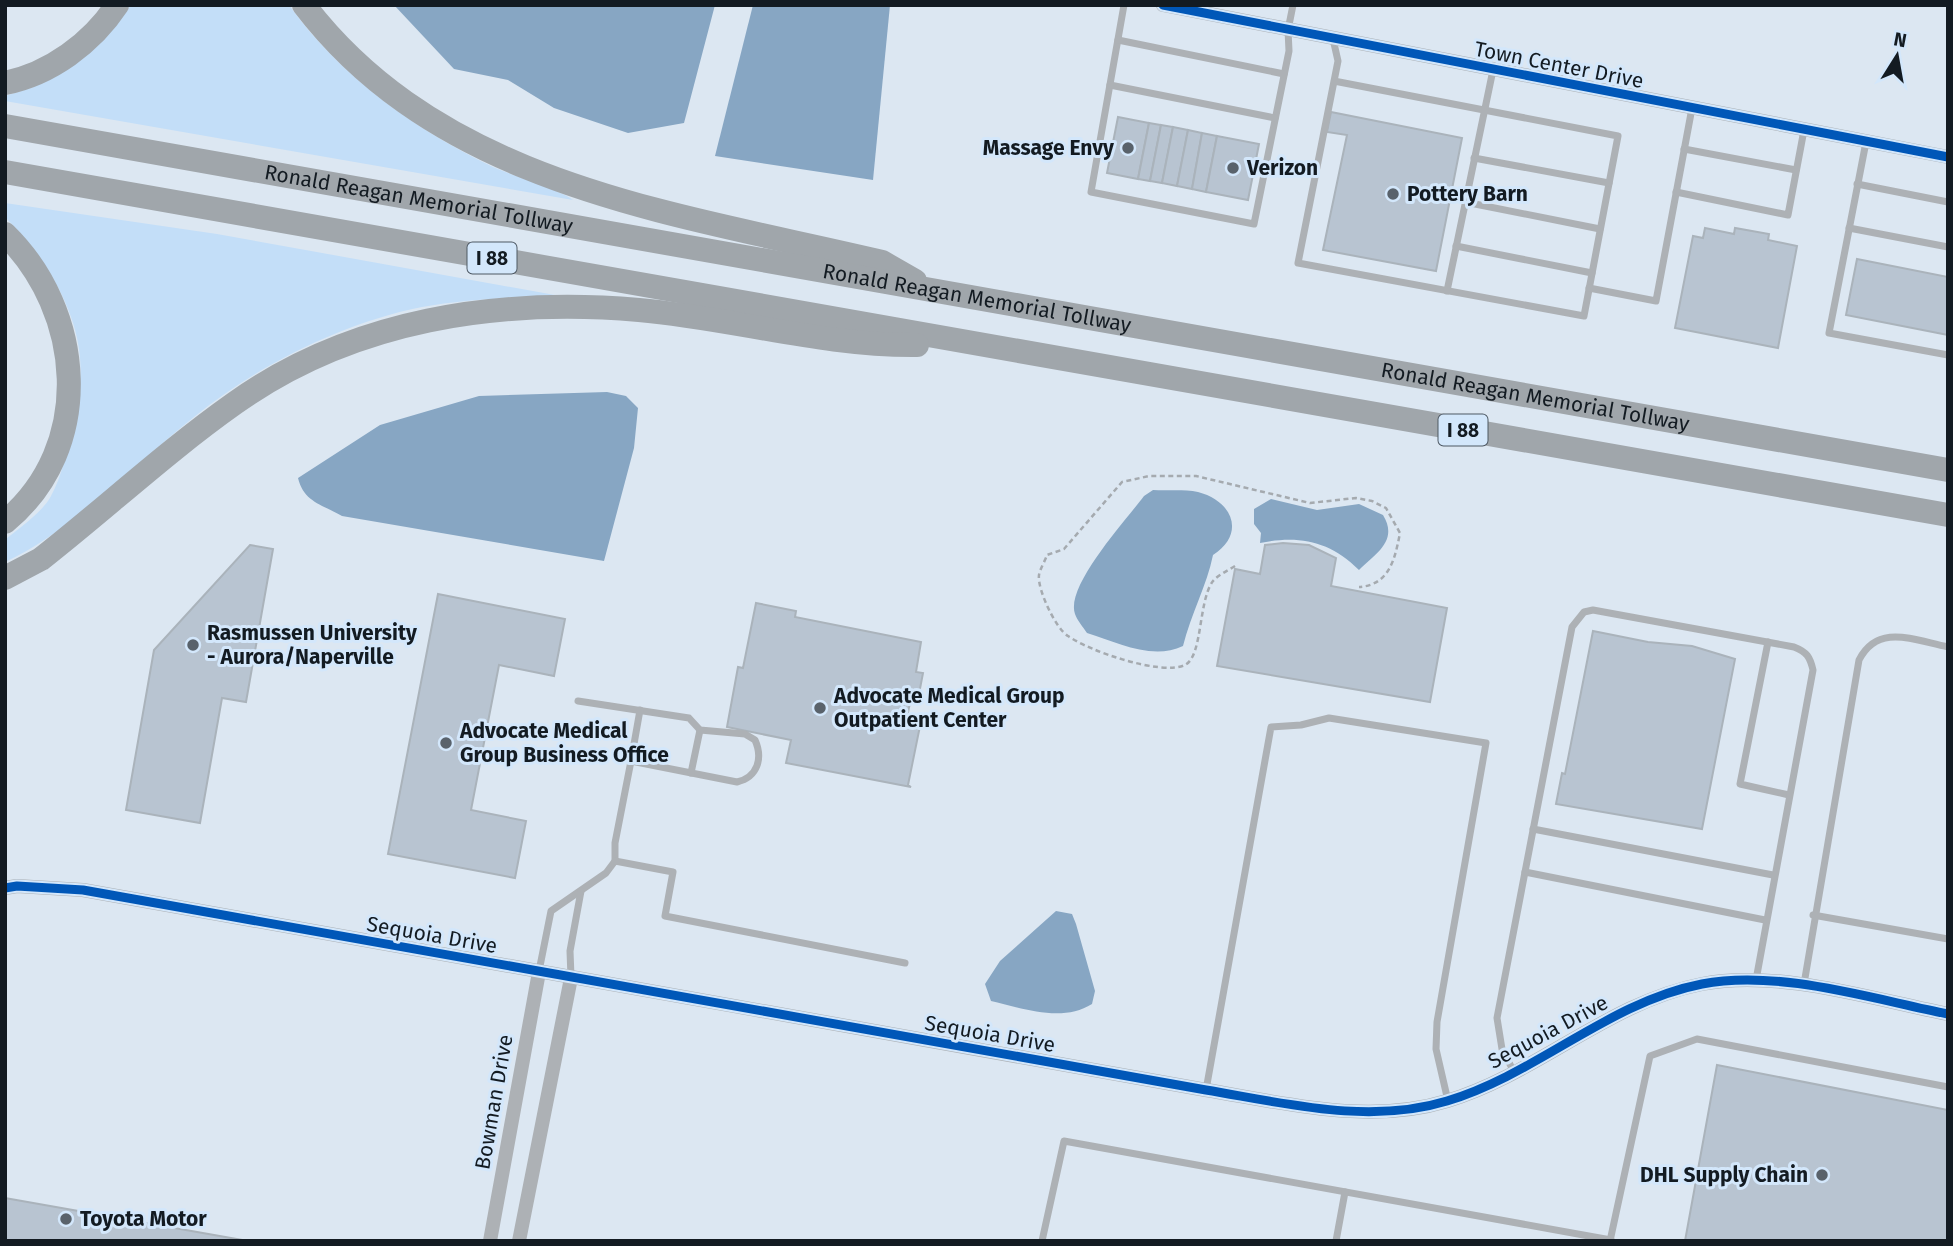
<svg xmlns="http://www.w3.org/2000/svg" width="1953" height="1246" viewBox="0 0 1953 1246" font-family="'Fira Sans',sans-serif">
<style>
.green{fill:#c3def8}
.water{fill:#87a6c3}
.building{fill:#b8c4d1;stroke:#aab3bb;stroke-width:2}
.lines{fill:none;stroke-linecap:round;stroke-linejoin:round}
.path{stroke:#a5aaaf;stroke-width:2.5;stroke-dasharray:5 3.5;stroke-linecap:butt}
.lane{stroke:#adb1b5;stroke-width:7}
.street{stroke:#adb1b5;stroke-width:14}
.highway{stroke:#a0a6ab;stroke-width:24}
.cycleway-casing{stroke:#d3e7fb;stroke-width:13}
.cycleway{stroke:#0057b8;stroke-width:9}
.poi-dot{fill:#59626b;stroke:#d3e7fb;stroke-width:2.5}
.labels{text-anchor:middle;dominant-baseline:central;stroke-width:6;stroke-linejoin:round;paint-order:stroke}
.shield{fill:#d3e7fb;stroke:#4d5863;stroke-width:2}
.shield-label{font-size:19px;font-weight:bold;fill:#131b22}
.street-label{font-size:21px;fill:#131b22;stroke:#d3e7fb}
.poi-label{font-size:21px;font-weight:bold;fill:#131b22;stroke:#d3e7fb;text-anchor:start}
</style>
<rect width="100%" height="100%" fill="#dce7f2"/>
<g class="green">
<path d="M130,5H289C338,74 414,129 489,165C511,176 557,188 573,200L5,101V96L34,87L120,20Z"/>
<path d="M5,203L217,234L555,295C510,298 466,299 422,307C342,323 258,365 194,417C135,464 74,530 5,562V540C20,527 42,513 51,496C62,476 67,451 71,429C74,414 79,398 80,382C86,320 47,260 5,217Z"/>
</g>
<g class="water">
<path d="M394,5H715L684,123L628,133L554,108L508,80L454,69Z"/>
<path d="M753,5H890L873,180L715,156Z"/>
<path d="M607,392L626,396L638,408L634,448L604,561L342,516C321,504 304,502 298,478L380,425L479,396Z"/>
<path d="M1153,490C1167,491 1184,489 1198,492C1233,501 1246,534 1213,555C1207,585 1191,614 1183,646C1152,661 1117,642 1087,633C1083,627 1077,620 1075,614C1065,586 1127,519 1144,496Z"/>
<path d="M1271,499L1317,510L1359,504L1383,515C1399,541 1375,554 1359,570C1330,541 1299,535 1260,543L1261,533L1254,524V509Z"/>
<path d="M1056,911L1072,914L1076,924L1095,991L1092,1004C1062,1023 1022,1008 991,1001L985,984L1000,961Z"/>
</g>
<g class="building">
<path d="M1331,112L1462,138L1436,271L1323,250L1347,135L1327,132Z"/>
<path d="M1118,117L1149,123L1138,179L1107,173Z"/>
<path d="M1149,123L1161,125L1150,181L1138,179Z"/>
<path d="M1161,125L1173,127L1162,183L1150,181Z"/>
<path d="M1173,127L1188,130L1177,186L1162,183Z"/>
<path d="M1188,130L1202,133L1192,189L1177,186Z"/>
<path d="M1202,133L1217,136L1206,192L1192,189Z"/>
<path d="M1217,136L1259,144L1248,200L1206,192Z"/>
<path d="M1705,228L1734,234L1735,228L1769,234L1768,240L1797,246L1778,348L1675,328L1693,236L1703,238Z"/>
<path d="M1857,259L1948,277V335L1846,315Z"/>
<path d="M1283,543L1309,545L1336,558L1331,586L1447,608L1430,702L1217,666L1235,569L1260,574L1265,545Z"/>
<path d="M250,545L273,549L246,702L222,698L200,823L126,810L154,650Z"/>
<path d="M438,594L565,619L554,676L499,665L471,810L526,821L515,878L388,854Z"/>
<path d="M756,603L796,611L795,617L921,642L916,672L923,673L919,694L912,693L906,722L923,725L920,726L908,785L911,787L786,763L791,740L727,727L738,667L743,668Z"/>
<path d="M1593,631L1648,642L1692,646L1735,659L1702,829L1556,804L1562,773L1565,774Z"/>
<path d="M1717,1065L1948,1110V1241H1685Z"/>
<path d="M5,1198L248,1241H5Z"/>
</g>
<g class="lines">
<path class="path" d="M1235,566C1227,571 1218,575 1213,581C1198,601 1203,656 1185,665C1161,676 1089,651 1068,636C1056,629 1037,589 1039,575C1040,569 1045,561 1047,555L1064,549L1122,482L1149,476H1196L1310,503L1356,498L1372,501L1386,508L1400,533C1395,558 1390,585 1359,587"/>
<g class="lane">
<path d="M1124,5L1091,192L1254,224L1289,51L1288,30L1293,5"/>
<path d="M1333,39L1338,61L1298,263L1584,316L1618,136L1334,81"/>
<path d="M1118,40L1284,74"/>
<path d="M1110,85L1275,118"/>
<path d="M1866,142L1829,333L1948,355"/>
<path d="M1684,149L1796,170"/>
<path d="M1474,158L1609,183"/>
<path d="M1857,184L1948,202"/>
<path d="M1676,192L1788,215L1804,130"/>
<path d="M1465,202L1600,229"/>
<path d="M1849,228L1948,247"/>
<path d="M1456,246L1592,273"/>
<path d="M1589,288L1656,301L1692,108"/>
<path d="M1447,291L1493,70"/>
<path d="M1768,642L1740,784L1789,795"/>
<path d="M578,701L689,718L700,730L745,734L755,740C763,758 758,777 737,782L631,761L615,843V861"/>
<path d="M631,761L640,710"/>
<path d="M691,773L700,730"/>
<path d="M1533,829L1773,875"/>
<path d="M1525,872L1765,920"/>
<path d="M1813,915L1948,939"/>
<path d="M539,971L551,911L606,873L615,861L673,872L665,916L905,963"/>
<path d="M571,977L570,951L581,891"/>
<path d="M1804,984L1859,660C1878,623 1913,640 1948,647"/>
<path d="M1514,1072L1502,1049L1497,1018L1572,627L1584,612L1593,610L1794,647C1807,652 1810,657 1813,670L1756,980"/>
<path d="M1206,1090L1271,727L1301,725L1329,718L1486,743L1437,1022L1436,1049L1448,1101"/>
<path d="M1042,1241L1064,1141L1611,1240"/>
<path d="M1336,1241L1345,1192"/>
<path d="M1610,1241L1650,1056L1697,1039L1948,1087"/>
</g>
<g class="street">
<path d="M1163,5L1948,157"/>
<path d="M5,888L17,886L83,890L1206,1090C1284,1103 1369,1125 1447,1101C1537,1074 1609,1002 1702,984C1778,969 1872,999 1948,1014"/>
<path d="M490,1241L539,972"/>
<path d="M519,1241L571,978"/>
</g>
<g class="highway">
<path d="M304,5C442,186 676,213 882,262L915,281"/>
<path d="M5,83C50,74 92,43 117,5"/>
<path id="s1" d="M5,126L1948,470"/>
<path d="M5,172L1948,515"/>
<path d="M5,234C84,311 96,447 5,522"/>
<path d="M5,578L41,559C106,508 167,451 235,403C353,319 498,298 639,310C732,318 823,346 917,345"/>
</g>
<defs>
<g id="cycleway">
<path d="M1163,5L1948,157"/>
<path d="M5,888L17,886L83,890L1206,1090C1284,1103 1369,1125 1447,1101C1537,1074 1609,1002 1702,984C1778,969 1872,999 1948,1014"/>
</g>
</defs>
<use href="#cycleway" class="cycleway-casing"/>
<use href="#cycleway" class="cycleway"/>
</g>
<g class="poi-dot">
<circle cx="1128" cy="148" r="7"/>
<circle cx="1233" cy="168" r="7"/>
<circle cx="1393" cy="194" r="7"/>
<circle cx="193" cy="645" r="7"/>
<circle cx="820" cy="708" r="7"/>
<circle cx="446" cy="743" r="7"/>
<circle cx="1822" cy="1175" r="7"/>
<circle cx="66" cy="1219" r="7"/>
</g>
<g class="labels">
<g class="shield">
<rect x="467.5" y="242.5" width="49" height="31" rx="5"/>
<rect x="1438.5" y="414.5" width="49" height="31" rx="5"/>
</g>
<g class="shield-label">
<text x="492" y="258">I 88</text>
<text x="1463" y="430">I 88</text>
</g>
<g class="street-label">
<text transform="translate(1559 65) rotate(11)">Town Center Drive</text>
<text stroke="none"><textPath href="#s1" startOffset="420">Ronald Reagan Memorial Tollway</textPath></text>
<text stroke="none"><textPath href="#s1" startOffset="987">Ronald Reagan Memorial Tollway</textPath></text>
<text stroke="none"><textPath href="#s1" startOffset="1554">Ronald Reagan Memorial Tollway</textPath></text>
<text transform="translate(432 935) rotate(10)">Sequoia Drive</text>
<text transform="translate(1548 1032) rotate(-28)">Sequoia Drive</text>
<text transform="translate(990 1034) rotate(10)">Sequoia Drive</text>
<text transform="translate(494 1102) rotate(-80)">Bowman Drive</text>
</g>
<g class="poi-label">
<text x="1114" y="148" text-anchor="end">Massage Envy</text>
<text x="1247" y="168">Verizon</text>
<text x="1407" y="194">Pottery Barn</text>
<text x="207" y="633">Rasmussen University<tspan x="207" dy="24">- Aurora/Naperville</tspan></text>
<text x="834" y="696">Advocate Medical Group<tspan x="834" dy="24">Outpatient Center</tspan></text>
<text x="460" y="731">Advocate Medical<tspan x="460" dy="24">Group Business Office</tspan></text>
<text x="1808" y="1175" text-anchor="end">DHL Supply Chain</text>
<text x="80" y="1219">Toyota Motor</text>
</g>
</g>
<rect width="1953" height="1246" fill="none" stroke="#131b22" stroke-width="14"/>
<g transform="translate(1897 56) rotate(11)" stroke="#d3e7fb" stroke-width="5" paint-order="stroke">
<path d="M0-5L12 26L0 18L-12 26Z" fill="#131b22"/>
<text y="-10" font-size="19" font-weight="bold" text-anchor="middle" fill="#131b22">N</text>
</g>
</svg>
